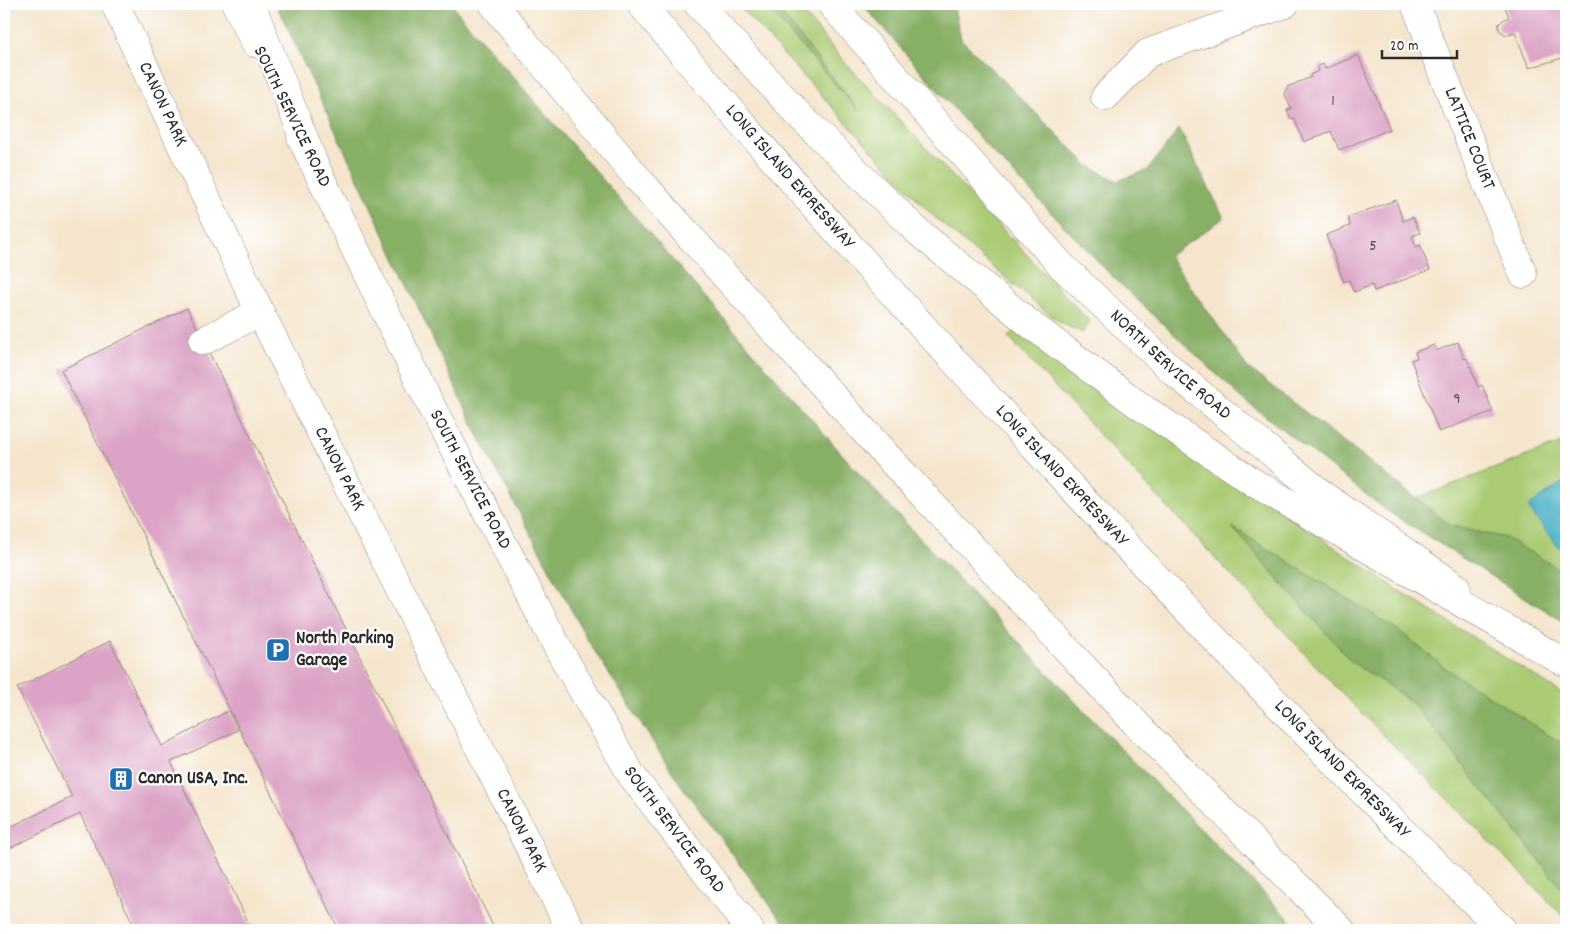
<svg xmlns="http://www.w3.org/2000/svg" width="1570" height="934" viewBox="0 0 1570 934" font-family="Dekko,sans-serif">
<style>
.green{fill:#aacb73;stroke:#6a7b4f}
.forest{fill:#87af65;stroke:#596d48}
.water{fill:#45aec4;stroke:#386c78}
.building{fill:#dba3c5}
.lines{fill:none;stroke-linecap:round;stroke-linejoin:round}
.minor-casing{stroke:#90887c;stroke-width:29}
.major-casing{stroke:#90887c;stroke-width:29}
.highway-casing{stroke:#90887c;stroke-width:29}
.minor{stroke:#fff;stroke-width:28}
.major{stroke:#fff;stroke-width:28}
.highway{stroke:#fff;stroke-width:28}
.labels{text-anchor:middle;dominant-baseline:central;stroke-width:4.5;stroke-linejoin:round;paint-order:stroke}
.number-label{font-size:16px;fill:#574952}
.street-label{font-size:19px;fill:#2b2b2b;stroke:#fff}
.poi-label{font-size:19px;font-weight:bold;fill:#2b2b2b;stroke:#fff;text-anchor:start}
</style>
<rect width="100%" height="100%" fill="#fff"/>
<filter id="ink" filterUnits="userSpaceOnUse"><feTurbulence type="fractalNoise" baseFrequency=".02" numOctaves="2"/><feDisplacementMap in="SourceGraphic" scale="10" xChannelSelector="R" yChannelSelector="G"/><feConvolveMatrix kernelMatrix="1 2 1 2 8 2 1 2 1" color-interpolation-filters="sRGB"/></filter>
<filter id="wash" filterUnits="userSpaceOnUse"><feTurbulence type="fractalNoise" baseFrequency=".0096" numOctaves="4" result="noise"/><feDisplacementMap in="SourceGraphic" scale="20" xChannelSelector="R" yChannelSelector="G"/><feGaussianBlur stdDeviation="1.12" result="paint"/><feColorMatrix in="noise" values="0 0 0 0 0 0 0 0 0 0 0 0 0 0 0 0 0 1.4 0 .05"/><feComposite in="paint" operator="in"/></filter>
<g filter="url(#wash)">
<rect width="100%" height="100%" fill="#f5e5cd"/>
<g class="green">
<path d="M737,4H796L842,59L1090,322L1083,333L1061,323L1041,308L930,213Z"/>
<path d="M1015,331L1398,590L1566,696V919L1337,688L1008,337Z"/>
<path d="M1566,441V623L1386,510Z"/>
</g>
<g class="forest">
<path d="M276,4H451L481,40L861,476L1083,710L1300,930H791L779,917L678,781L587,639L478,435Z"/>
<path d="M764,4H774L859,111Z"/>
<path d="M862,4H953L961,39L1089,166L1117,181L1148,170L1179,129L1224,218L1169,256L1247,367L1452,526L1506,538L1566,573V623L1386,510L1242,398L1115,279L984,143Z"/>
<path d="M1232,527L1398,630L1444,667L1566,746V894L1411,701L1352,662Z"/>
</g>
<path class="water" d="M1566,480V551L1556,545L1528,507Z"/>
<g id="blocks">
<g class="building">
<path d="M1504,4H1566V57L1529,68L1515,32L1506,35L1500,31L1498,25L1503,20L1509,17Z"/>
<path d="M1358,55L1390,129L1339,150L1331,131L1304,142L1294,118L1291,119L1287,110L1291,109L1285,94L1287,87L1311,77L1310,75L1318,71L1317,67L1323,64L1325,69Z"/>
<path d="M1396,200L1403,221L1413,217L1420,233L1412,236L1416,247L1420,245L1430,270L1374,291L1372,285L1354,292L1349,280L1344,282L1326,235L1350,226L1348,217Z"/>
<path d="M187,308L495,930H339L61,370Z"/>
<path d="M1458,342L1464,359L1467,358L1478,387L1482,385L1493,411L1439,432L1411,360L1417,358L1415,352L1434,345L1436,351Z"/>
<path d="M110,641L162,746L228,711L238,730L171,762L252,930H136L80,814L4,851V830L72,797L17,688Z"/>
</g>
</g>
</g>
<g filter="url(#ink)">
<use href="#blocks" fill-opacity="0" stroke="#90887c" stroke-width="1"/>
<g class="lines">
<defs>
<g id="minor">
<path id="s1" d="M115,4L260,312L571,930"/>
<path id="s2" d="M1415,4L1523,274"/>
<path d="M1105,97L1148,53L1285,4"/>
<path d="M203,341L260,312"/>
</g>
<g id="major">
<path d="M236,4L255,43"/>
<path id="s3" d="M831,4L1061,265L1174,372L1324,496L1456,587"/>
<path id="s4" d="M301,137L430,404L559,650L632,776L750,930"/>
</g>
<g id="highway">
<path d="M251,4L312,159"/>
<path d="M493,4L640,181L885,454L1144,732L1341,930"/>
<path id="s5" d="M641,4C780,172 928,334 1077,493C1216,642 1357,789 1503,930"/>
<path d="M698,4L798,114L916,230L1030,324L1140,406L1256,484L1562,661"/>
</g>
</defs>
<use href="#minor" class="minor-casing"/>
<use href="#major" class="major-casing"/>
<use href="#highway" class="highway-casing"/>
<use href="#minor" class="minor"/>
<use href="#major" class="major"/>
<use href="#highway" class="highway"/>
</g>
</g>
<defs>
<symbol id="parking-square" viewBox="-11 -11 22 22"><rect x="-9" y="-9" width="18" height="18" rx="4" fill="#1f6fb2" stroke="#fff"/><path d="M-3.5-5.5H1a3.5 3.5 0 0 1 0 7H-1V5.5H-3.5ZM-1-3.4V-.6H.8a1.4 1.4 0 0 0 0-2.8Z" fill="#fff"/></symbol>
<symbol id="building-square" viewBox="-11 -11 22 22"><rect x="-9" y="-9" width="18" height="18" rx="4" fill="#1f6fb2" stroke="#fff"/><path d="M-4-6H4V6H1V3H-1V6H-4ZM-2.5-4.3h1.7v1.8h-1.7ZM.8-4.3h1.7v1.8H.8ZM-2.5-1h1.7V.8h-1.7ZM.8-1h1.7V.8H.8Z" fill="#fff"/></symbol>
</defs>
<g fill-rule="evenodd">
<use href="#parking-square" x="264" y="636" width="28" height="28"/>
<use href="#building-square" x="107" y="765" width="28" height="28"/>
</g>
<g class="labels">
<g class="number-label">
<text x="1333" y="101">1</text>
<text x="1373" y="246">5</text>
<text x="1457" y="399">9</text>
</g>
<g class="street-label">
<text stroke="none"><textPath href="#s1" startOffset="111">CANON PARK</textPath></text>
<text transform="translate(291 117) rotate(64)">SOUTH SERVICE ROAD</text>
<text stroke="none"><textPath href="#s2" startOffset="145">LATTICE COURT</textPath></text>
<text stroke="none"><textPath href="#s5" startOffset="228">LONG ISLAND EXPRESSWAY</textPath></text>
<text stroke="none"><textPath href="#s3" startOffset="496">NORTH SERVICE ROAD</textPath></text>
<text stroke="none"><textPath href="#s1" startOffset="516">CANON PARK</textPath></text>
<text stroke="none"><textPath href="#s5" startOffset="632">LONG ISLAND EXPRESSWAY</textPath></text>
<text stroke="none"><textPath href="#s4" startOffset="382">SOUTH SERVICE ROAD</textPath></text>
<text stroke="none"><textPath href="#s5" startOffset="1038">LONG ISLAND EXPRESSWAY</textPath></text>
<text stroke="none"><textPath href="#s4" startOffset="788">SOUTH SERVICE ROAD</textPath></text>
<text stroke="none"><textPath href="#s1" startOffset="921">CANON PARK</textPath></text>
</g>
<g class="poi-label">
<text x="296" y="639">North Parking<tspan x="296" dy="22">Garage</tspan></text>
<text x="138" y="779">Canon USA, Inc.</text>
</g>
</g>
<rect width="1570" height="934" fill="none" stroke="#fff" stroke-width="20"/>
<path d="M1382 50v8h75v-8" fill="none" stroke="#2b2b2b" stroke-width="2.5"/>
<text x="1390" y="50" font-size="15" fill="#2b2b2b" stroke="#ffffff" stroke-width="4" paint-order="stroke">20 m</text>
</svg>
